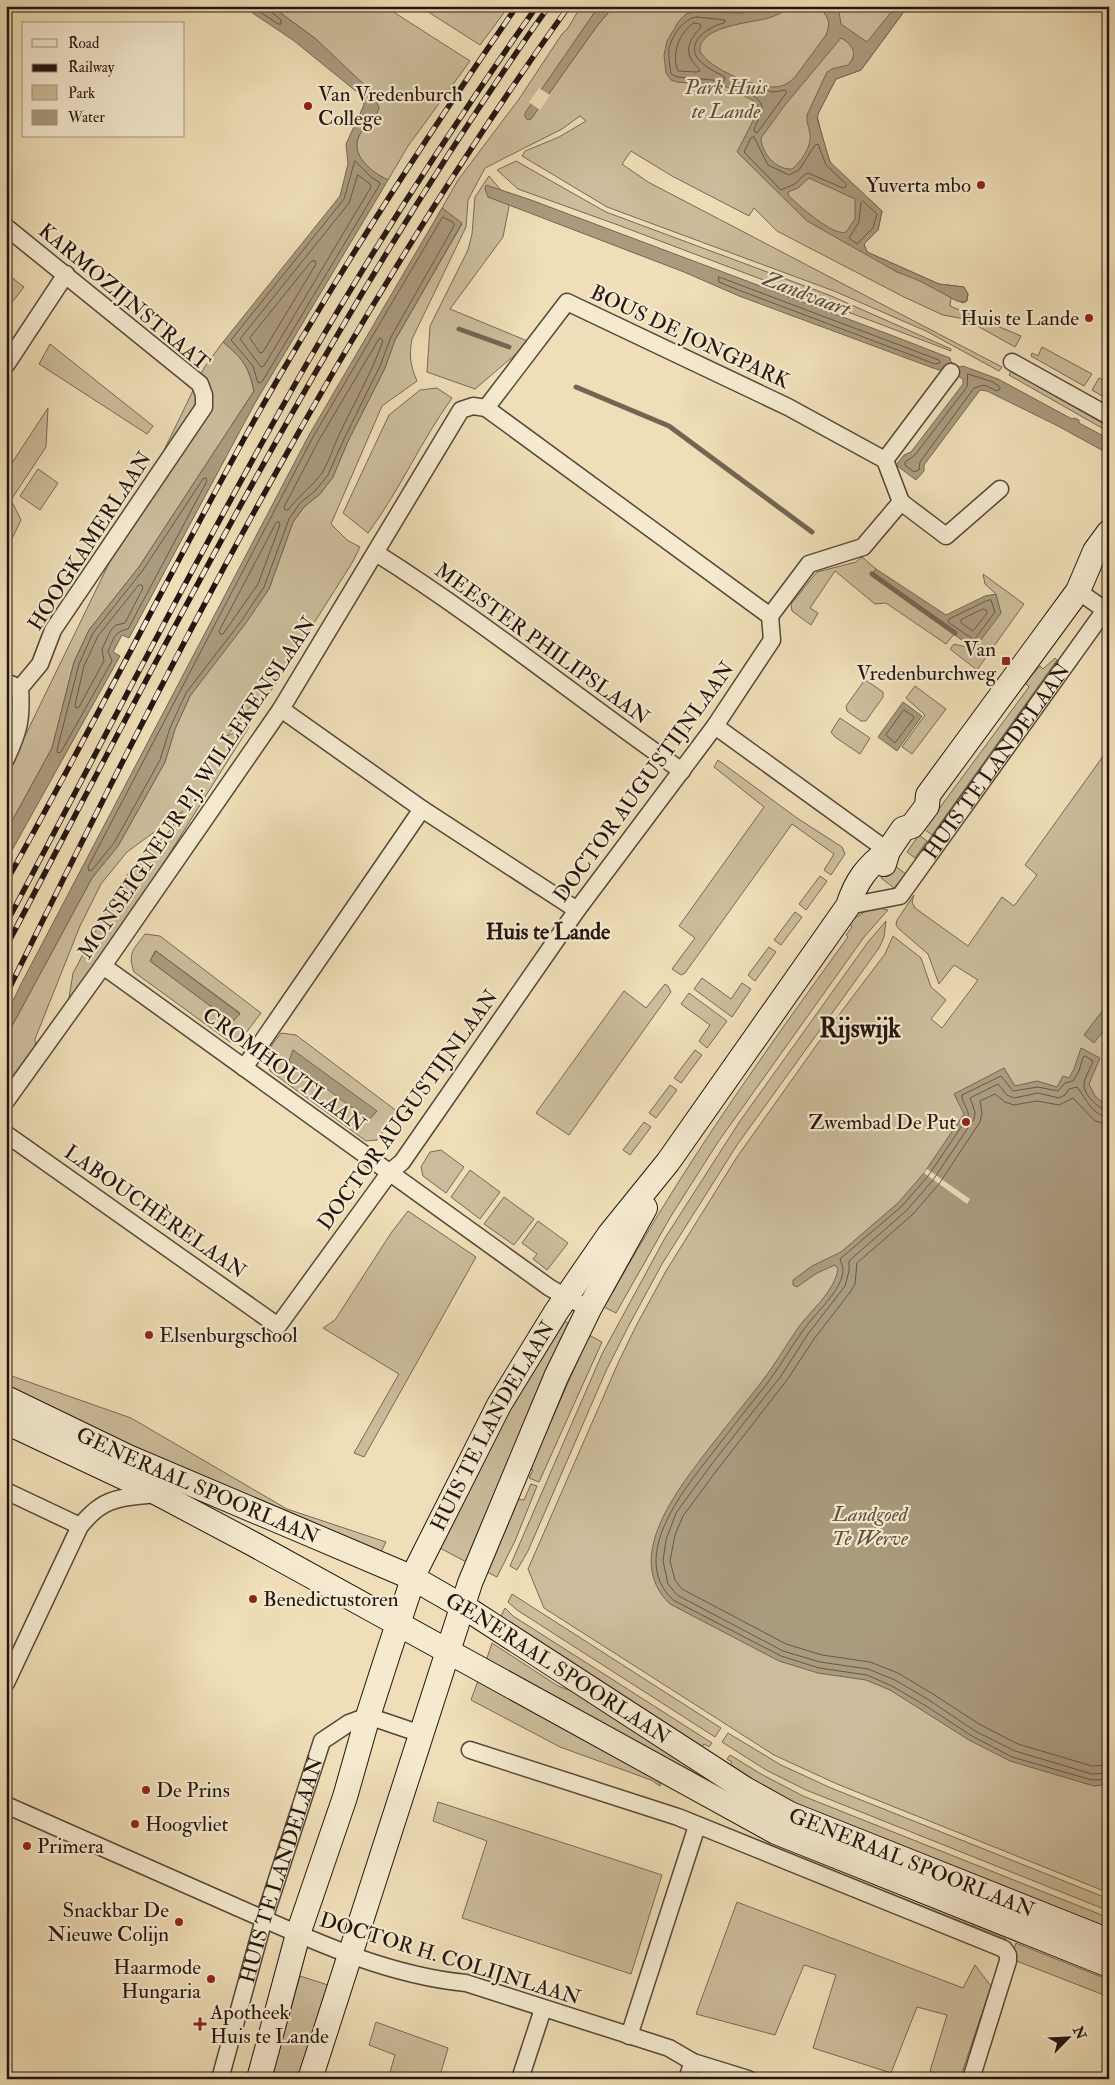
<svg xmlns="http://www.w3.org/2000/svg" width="1115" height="2085" viewBox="0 0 1115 2085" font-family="'IM FELL Double Pica',serif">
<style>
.green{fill:#ccbc9b;stroke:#786856;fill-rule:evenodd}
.water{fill:#aa9a7e;stroke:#746552;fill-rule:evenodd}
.pier{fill:#efdeb7}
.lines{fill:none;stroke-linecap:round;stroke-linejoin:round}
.shore{stroke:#665847;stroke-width:1}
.stream{stroke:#746552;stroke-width:5}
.street-casing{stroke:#56473a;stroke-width:19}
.secondary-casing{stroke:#231510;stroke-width:26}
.street{stroke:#f5ead0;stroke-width:16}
.secondary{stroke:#f5ead0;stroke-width:24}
.rail-casing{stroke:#231510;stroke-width:5.5}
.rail{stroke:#f5ead0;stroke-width:4;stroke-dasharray:11;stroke-linecap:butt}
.poi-dot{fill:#8f2418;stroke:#f5ead0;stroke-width:2}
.labels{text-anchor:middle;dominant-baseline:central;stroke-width:4.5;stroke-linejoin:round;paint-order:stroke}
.park-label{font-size:21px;font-style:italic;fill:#5e4f41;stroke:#f5ead0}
.poi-label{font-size:21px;fill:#231510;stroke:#f5ead0;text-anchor:start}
.street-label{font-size:21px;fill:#231510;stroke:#f5ead0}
.water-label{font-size:22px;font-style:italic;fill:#594a3c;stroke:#f5ead0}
.neighbourhood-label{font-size:22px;font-weight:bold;fill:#231510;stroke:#f5ead0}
.district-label{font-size:26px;font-weight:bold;fill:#231510;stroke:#f5ead0}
</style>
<rect width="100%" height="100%" fill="#efdeb7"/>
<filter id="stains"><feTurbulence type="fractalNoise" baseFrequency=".004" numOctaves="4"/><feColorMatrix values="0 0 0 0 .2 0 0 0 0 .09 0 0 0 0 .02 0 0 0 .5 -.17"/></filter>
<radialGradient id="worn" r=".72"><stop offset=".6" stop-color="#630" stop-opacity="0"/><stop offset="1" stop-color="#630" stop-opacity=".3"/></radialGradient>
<g class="green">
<path d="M271,6H384L470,61L408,146L388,180C372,173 348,155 360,134C362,129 368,127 372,123C375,119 377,113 379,108L316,39Z"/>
<path d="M419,6H509L480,45Z"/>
<path d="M581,6H599L569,50L536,111L597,26L614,6H908L861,70L836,79L817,115L826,153L832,165L882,211L878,230L864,244L867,252L939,284L964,287L968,294L967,301L963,303L951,298L950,306L1021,336L1015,347L965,319L943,315L904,297L777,231L754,208L749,216L672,176L631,151L622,164L648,182L1002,367L999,371L926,331L834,291L607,207L522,156L525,151L559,137L586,121L580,116L562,129L485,168L468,200L466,227L412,339C409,355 410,365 417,381L382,406L331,524L347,540L360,547L352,563L262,705L250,707L227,736L249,727L134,910L68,1004L73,973L101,921L113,893L139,860L167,834L183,811L127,852L101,884L80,926L35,1039L36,1051L6,1087V1037L92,878L118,846L165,762L175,729L190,696L269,589L293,522L304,507L320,494L333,477L348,441L385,368L395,340L462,224L442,208L458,180L519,99L562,34L568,28Z"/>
<path d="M516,161L606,212L829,295L951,349V351L618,225L518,189L497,170Z"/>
<path d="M489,176L510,201L503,237L450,309L530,342L475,389L427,372L430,326L468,250L472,234L475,197Z"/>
<path d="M6,273L24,287L6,310Z"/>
<path d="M223,342C243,359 248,365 254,391L139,567L89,630L74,662L52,748L6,832V775L204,368Z"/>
<path d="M50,344L153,426L147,434L39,364Z"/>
<path d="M1042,347L1092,374L1084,386L1031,356L1032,353L1038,356Z"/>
<path d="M1011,371L1109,427V432L1009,375Z"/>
<path d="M1099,378L1109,383V400L1092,390Z"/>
<path d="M437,388L452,398C421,441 400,490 368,533L343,513L389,415L420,390Z"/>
<path d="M48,408L46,447L11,500L21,520L6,551V472Z"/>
<path d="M38,469L58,483L40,510L20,496Z"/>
<path d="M862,557L876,569L872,574L955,633L946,644L886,603L875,604L835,571L810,608L818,613L811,625L792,611L791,604L817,572L856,562Z"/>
<path d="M983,574L1024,604L977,670L950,649L954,644L974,649L996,594L985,584Z"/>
<path d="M1055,658L1057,660L932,835L924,829L1029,687L1026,684V681L1040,666L1043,669Z"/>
<path d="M864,681H867L883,692V697L866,721H861L847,711L846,706Z"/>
<path d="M915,686L946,709L912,754L902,747L925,715L906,698Z"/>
<path d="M840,718L870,738L860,754L835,737L831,732Z"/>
<path d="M1109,748V1893L837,1784L774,1755L544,1608L528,1569L619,1361L636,1326L666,1271L737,1157L823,1036L885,954L893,936L921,958L931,987L946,1000L931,1019L942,1028L978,980L954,965L939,984L928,954L899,929L896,925L897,920L914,895L912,902L915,908L968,946L1002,897L1014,906L1037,875L1025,865Z"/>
<path d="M718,760L797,818L842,847L845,854L831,875L824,870L834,854L792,824L685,973L681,975L672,969L695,938L679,926L764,807L714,767Z"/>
<path d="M919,835L927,841L915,858L907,852Z"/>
<path d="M891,863L906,874L894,888L881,878Z"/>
<path d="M820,876L827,881L806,910L799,904Z"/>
<path d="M879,908L888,910L864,937L718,1142L671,1216L616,1313L598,1304L613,1292C683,1166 764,1053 848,937L846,935L852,927L849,922L867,910Z"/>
<path d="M795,912L802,917L781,945L774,940Z"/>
<path d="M886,921L884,937L879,948L737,1145L662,1264L628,1327L606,1371L528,1551L517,1570L510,1566L602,1354L665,1238L740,1121L868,942Z"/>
<path d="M145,934L160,936L261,1013L240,1041L230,1042L134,972C127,953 134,949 145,934ZM155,951H156L240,1013L232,1022L150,961Z"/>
<path d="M769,947L776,952L755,981L748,975Z"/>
<path d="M702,978L731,999L742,983L751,989L732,1017L694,989Z"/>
<path d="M665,984L668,986L671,992L569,1135L536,1113L624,991L646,1008Z"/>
<path d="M689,993L727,1021L707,1048L699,1041L710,1025L681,1004Z"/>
<path d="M281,1033L296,1035L398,1112L377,1140L366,1141L270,1071C264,1052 270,1048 281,1033Z"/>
<path d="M695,1050L702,1055L681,1083L674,1078Z"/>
<path d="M670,1085L677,1090L656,1118L649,1113Z"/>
<path d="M644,1122L651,1127L630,1155L623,1150Z"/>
<path d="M441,1150L464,1167L446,1193L423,1176L421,1167L430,1152Z"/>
<path d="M470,1170L500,1192L480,1219L451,1197Z"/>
<path d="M504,1197L534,1219L514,1245L484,1224Z"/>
<path d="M408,1211L476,1257L364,1457L354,1453L399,1374L323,1328L335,1320L391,1233Z"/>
<path d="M538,1221L568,1243L547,1270L533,1259L537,1254L522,1243Z"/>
<path d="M561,1319L574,1327L468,1563L440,1548L481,1468L485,1448Z"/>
<path d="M589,1335L602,1342L539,1482L529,1478L533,1470L530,1469Z"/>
<path d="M6,1374L131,1418L287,1509L386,1542L380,1554L221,1491L6,1387Z"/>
<path d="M531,1484L537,1486L515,1541L497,1577L487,1572L516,1506L514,1505L515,1499L524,1500Z"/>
<path d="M512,1594L721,1728L715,1737L517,1610L508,1602Z"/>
<path d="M505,1608L513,1616L712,1743L709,1747L704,1744L700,1750L499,1620Z"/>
<path d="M492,1643L558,1686L577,1693L801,1838L484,1667Z"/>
<path d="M479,1678L628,1759L661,1784L660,1786L651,1780L560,1747L471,1700Z"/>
<path d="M728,1733L781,1765L831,1788L1109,1899V1911L806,1790L766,1770L722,1742Z"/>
<path d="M730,1755L761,1774L803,1796L1109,1918V1936L806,1816L728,1768L732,1762L727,1759Z"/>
<path d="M438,1802L662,1875L631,1974L462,1918L487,1841L433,1821Z"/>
<path d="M760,1842L1006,1939L1005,1943Z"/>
<path d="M737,1902L963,1988L975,1965L991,1986L960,2079H948L930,2071L947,2015L917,2007L891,2073L813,2048L836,1975L804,1965L775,2035L696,2014Z"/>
<path d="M1016,1943L1109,1980V1997L1014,1960L1013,1952Z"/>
<path d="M300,1976L328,1985L298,2079H271Z"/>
<path d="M376,2022L448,2048L439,2079H388L395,2055L369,2045Z"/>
</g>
<g class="water">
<path d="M242,6H271L316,39L373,93L379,108C377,113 375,119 372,123C368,127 362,129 360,134C348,155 373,173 388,180L255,403L129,638L122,635L113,652L120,656L6,861V832L52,748L74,662L89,630L139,567L254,391C248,365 243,359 223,342L340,196L348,164L346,144L364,105L362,96L293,40Z"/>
<path d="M599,6H614L597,26L531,119L528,120L525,117V113Z"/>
<path d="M754,6H794C785,11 778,15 769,18C751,23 698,26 700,51C709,69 756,88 775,87C783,87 790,82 795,77L826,35C832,21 827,15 817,6H838L841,24L867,42L896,6H908L861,70L836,79L819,112L817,118L830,162L882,211L878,230L864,244L867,252L939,284L964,287L968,294L966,302L957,301L920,281L897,272L807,221L737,152L758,111L757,104L754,101L727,87L677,82L671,80L666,73L664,55L667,41L679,21L686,14L693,12L743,13L751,10ZM841,38C852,44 859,54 848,65L832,69L827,72L807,115C806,122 809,127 810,134C812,146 801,162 792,169C776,170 762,154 761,138L785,105ZM809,178L855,199V219L846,232C834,237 798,205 789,196L788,192L798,188Z"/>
<path d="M486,185L531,200L896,337L950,358L951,362L960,367L963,366L998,379L1072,419L1074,418L1079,420V423L1109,439V454L1058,426L987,391L980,390L924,465V471L916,480L896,465L904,455L911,452L963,384V379L956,375L933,368L739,296L684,272L488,197L485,189Z"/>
<path d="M442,208L462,223L395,340L385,368L348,441L333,477L320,494L304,507L293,522L269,589L246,623L190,696L175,729L165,762L118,846L92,878L6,1037V1015L21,984L309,435Z"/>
<path d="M876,569L946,615L985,596L996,594L1001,613L974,649L872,574Z"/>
<path d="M903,702L922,716L897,751L878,737Z"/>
<path d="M156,951L240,1014L232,1022L150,961Z"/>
<path d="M1109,1002V1024L1094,1043L1084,1035Z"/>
<path d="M1081,1048L1100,1058L1089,1084L1095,1096L1109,1108V1784L1094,1786L1010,1761L969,1740L890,1690L866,1680L818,1673L779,1661L670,1604C621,1557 680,1487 710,1447C727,1426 743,1405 760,1384C774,1366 785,1347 798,1328C812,1309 834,1292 838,1269L835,1265L817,1273L797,1287L793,1285V1280L812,1266L841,1252L898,1203L924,1173L964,1114L954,1094L1004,1068L1015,1086L1037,1081L1057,1087L1063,1076L1069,1078L1074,1069Z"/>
<path d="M293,1050L377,1111L369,1120L289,1061Z"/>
</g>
<g class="pier">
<path d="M539,88L550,95L540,110L529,102Z"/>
<path d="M927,1169L970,1199L967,1204L924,1173Z"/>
</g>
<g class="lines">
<g class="shore">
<path d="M251,6L278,24H281V20L270,11L269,6"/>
<path d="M697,17L725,20L724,23C710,26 685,41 698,59C705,67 716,72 725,77L724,81L677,77L671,74C670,66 668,57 669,49C671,37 684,17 697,17Z"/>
<path d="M694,23L700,24L701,27C692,37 684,47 692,61C695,65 698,67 700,71L697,72L678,71C671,56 679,31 694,23Z"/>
<path d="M746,87L774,92L785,90L787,92L757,133L755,132L754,129C764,108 768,104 746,91Z"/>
<path d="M754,137L768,165L789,175L799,170L815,145L818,144L826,165L846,184V187L843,188L808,173L804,175L795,184L781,190L744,152L751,138Z"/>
<path d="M355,161L372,178L379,182L380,184L262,382L258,383L253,366L231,340L344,199Z"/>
<path d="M358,175L370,184L371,187L264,366L261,367L240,339L349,203Z"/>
<path d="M863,201L877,214L873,228L857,244L849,238L859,222L861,203Z"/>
<path d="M443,217L454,223V226L391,337L380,366L344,439L328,475L316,490L300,503L289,519L264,587L242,620L186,693L170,728L160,760L114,843L92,870L89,871L88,867L313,437Z"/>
<path d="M312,261H315L316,264L263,352L260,353L250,338Z"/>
<path d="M719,277L939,360L940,363L935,364L741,291L719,282Z"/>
<path d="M380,338L383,341C371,374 354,403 339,435C333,447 329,462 322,473C312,487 298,496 288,510H285L284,507L319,440Z"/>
<path d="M968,374L993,382L1000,387V389L997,391L984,385L974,388L920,462L919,470L914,472L905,465V462L915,455L967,387Z"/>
<path d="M206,478L207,481L128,629C114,632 114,638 108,651L112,661L61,752L58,753L57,750L79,664L93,633L143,570L203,479Z"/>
<path d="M279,522L280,525L258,584L223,634H220L219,631L276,523Z"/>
<path d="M139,585H142L143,588L125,623L116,625L111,630L102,649L104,661L79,707L76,708L75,705L84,666L98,636Z"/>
<path d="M991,600L995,612L974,640L948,622L949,619L986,601Z"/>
<path d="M983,609L986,610L987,613L973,631L961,623V620Z"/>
<path d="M904,710L913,716L914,718L895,743L886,735Z"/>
<path d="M1109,1111C1099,1110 1084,1095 1084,1085C1084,1078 1091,1068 1093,1061L1085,1056L1083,1057L1079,1071L1073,1081L1065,1083L1058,1091L1038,1087L1013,1091L1001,1076L962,1095C961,1103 970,1109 968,1117L928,1176L902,1206L840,1259C841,1263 843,1266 843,1270C843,1290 813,1315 802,1332C789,1350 779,1368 766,1385C748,1407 731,1429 714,1451C686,1487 627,1556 673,1600L781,1656L819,1668L867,1675L892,1686L926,1706L972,1736L1012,1757L1092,1780L1109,1779"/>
<path d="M1109,1117C1092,1116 1086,1098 1077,1087L1069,1089L1065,1095L1059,1098L1038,1093L1014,1098L1007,1095L998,1084L970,1098L975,1112L974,1119L933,1180L907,1210L849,1261V1271L845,1286L808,1334L781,1376L711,1465L676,1513L666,1540L663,1561L668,1584L677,1595L783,1651L820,1662L868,1669L895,1680L929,1700L975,1731L1015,1751L1092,1774L1109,1773"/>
<path d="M1109,1125L1095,1121L1073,1098L1059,1105L1037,1101L1014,1105L1005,1102L995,1094L980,1101L982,1113L980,1122L939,1184L912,1215L857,1263L855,1284L851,1291L814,1339L787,1380L717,1470L683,1516L675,1535L670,1561L675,1580L682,1589L786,1644L822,1655L870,1662L898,1673L933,1694L979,1724L1018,1744L1092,1766L1109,1765"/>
</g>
<g class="stream">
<path d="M459,329L509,347"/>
<path d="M576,387L669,426L812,532"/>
<path d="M872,574L955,633"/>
</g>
<defs>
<g id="street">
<path d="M6,227L200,384L204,395V407L53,630L40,664L20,688C22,719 19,731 6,759"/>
<path d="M1012,362L1109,416"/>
<path d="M6,365L66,274"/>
<path d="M486,408L567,302L788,407L885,460L901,502L863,547L809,564L770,616"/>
<path d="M885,460L951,372"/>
<path d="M901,502L946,536L1000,489"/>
<path d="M376,553C482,620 579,699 682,771"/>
<path d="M6,682L20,688"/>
<path d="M281,709L422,809L577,910"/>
<path d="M715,726L888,851"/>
<path id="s1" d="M848,906L900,896L1105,610L1078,591"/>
<path d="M103,966L550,1288L589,1309"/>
<path d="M244,1068L422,809"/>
<path d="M6,1101L103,966L281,709L461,410L473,406L486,408L770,616L772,640L715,726L577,910L402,1162L390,1172L278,1326L6,1134"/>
<path d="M6,1491L80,1526"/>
<path d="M6,1683L80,1526C86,1519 92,1512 100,1507C115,1496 139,1496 157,1494"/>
<path d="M470,1750L678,1817L1004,1949L1008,1955V1961L971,2079"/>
<path d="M6,1805C82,1838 157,1872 232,1905C307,1938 384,1975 466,1983L669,2048L693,2062L748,2079"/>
<path d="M629,2036L697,1826"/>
<path id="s2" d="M220,2079L264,1919L322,1741L349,1723L368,1716L421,1734"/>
<path d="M520,2079L543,2009"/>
<path d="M687,2079L693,2062"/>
</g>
<g id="secondary">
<path d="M884,864L888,851L903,829L912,826L927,806L928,795L1078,591L1095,551L1109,532"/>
<path id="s3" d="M6,1398L128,1457L413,1578L472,1612L745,1789L790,1814L1109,1941"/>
<path d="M6,1422L159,1494L255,1545L776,1832L1109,1965"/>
<path id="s4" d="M259,2079L298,1934L345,1797L368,1716L388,1654L416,1570L424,1554L499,1405L556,1312L609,1235L668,1162L848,906C856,881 867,866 888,851"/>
<path d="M310,2079L470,1583L556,1377L589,1309L645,1208"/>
</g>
</defs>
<use href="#street" class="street-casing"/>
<use href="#secondary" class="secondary-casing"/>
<use href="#street" class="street"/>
<use href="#secondary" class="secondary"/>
<defs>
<g id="rail">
<path d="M6,882C92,729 170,572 255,419C335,277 424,140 517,6"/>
<path d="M6,924C105,737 201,548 306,365C377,242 455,122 537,6"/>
<path d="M6,947C175,626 338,302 549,6"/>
<path d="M6,995C173,655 347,315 569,6"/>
</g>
</defs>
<use href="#rail" class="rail-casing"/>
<use href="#rail" class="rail"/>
</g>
<g class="poi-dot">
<circle cx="308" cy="106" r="5"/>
<circle cx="981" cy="185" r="5"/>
<circle cx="1089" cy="318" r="5"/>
<rect x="1001" y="656" width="10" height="10" rx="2.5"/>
<circle cx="966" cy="1122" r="5"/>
<circle cx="149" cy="1335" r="5"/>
<circle cx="253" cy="1599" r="5"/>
<circle cx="146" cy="1790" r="5"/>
<circle cx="135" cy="1824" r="5"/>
<circle cx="27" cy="1846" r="5"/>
<circle cx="179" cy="1922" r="5"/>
<circle cx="211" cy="1979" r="5"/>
<path d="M197.5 2016.5h5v5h5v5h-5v5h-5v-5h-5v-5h5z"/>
</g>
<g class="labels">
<g class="park-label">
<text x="726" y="87">Park Huis<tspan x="726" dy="24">te Lande</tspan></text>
<text x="870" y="1514">Landgoed<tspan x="870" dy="24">Te Werve</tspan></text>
</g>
<g class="poi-label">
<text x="318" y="94">Van Vredenburch<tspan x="318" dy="24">College</tspan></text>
<text x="971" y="185" text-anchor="end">Yuverta mbo</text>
<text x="1079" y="318" text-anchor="end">Huis te Lande</text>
<text x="996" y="649" text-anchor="end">Van<tspan x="996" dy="24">Vredenburchweg</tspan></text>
<text x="956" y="1122" text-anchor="end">Zwembad De Put</text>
<text x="159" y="1335">Elsenburgschool</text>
<text x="263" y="1599">Benedictustoren</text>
<text x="156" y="1790">De Prins</text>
<text x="145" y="1824">Hoogvliet</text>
<text x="37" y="1846">Primera</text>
<text x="169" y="1910" text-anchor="end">Snackbar De<tspan x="169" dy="24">Nieuwe Colijn</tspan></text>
<text x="201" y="1967" text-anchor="end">Haarmode<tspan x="201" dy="24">Hungaria</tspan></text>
<text x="210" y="2012">Apotheek<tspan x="210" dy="24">Huis te Lande</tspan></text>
</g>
<g class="street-label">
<text transform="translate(124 297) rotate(40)">KARMOZIJNSTRAAT</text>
<text transform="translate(690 337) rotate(25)">BOUS DE JONGPARK</text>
<text transform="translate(90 541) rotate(-57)">HOOGKAMERLAAN</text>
<text transform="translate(542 644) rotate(36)">MEESTER PHILIPSLAAN</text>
<text stroke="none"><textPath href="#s1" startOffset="219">HUIS TE LANDELAAN</textPath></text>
<text transform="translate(644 782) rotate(-54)">DOCTOR AUGUSTIJNLAAN</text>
<text transform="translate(197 788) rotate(-56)">MONSEIGNEUR P.J. WILLEKENSLAAN</text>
<text transform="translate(284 1070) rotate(36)">CROMHOUTLAAN</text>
<text transform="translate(408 1110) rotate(-54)">DOCTOR AUGUSTIJNLAAN</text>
<text transform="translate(155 1212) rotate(35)">LABOUCHÈRELAAN</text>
<text stroke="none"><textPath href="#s4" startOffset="696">HUIS TE LANDELAAN</textPath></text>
<text stroke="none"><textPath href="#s3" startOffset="211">GENERAAL SPOORLAAN</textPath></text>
<text stroke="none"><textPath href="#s3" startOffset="616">GENERAAL SPOORLAAN</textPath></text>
<text stroke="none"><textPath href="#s3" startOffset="1021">GENERAAL SPOORLAAN</textPath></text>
<text stroke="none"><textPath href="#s2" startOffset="218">HUIS TE LANDELAAN</textPath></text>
<text transform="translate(450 1959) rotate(17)">DOCTOR H. COLIJNLAAN</text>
</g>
<g class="water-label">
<text transform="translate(807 294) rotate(21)">Zandvaart</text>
</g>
<g class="neighbourhood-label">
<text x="548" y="932">Huis te Lande</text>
</g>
<g class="district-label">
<text x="860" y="1029">Rijswijk</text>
</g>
</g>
<rect width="1115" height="2085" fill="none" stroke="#efdeb7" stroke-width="25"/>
<rect x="8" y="8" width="1100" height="2070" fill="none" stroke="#231510" stroke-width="2.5"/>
<rect x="12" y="12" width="1090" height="2060" fill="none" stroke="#231510"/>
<rect x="22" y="22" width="162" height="115" fill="#f5ead0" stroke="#a19583"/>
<rect x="32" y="39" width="25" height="8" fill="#f5ead0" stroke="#a19583"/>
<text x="68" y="48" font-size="15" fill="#231510">Road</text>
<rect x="32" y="64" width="25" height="8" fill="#231510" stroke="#a19583"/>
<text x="68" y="72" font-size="15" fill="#231510">Railway</text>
<rect x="32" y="85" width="25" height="15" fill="#ccbc9b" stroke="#a19583"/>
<text x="68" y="98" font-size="15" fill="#231510">Park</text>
<rect x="32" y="110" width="25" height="15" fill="#aa9a7e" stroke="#a19583"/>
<text x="68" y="122" font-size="15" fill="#231510">Water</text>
<g transform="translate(1068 2038) rotate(66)" stroke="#f5ead0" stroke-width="4" paint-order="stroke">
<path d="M0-4L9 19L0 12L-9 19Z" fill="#231510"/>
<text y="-8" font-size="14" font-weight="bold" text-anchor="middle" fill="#231510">N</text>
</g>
<rect width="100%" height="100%" filter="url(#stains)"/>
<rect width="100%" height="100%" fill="url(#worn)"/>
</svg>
